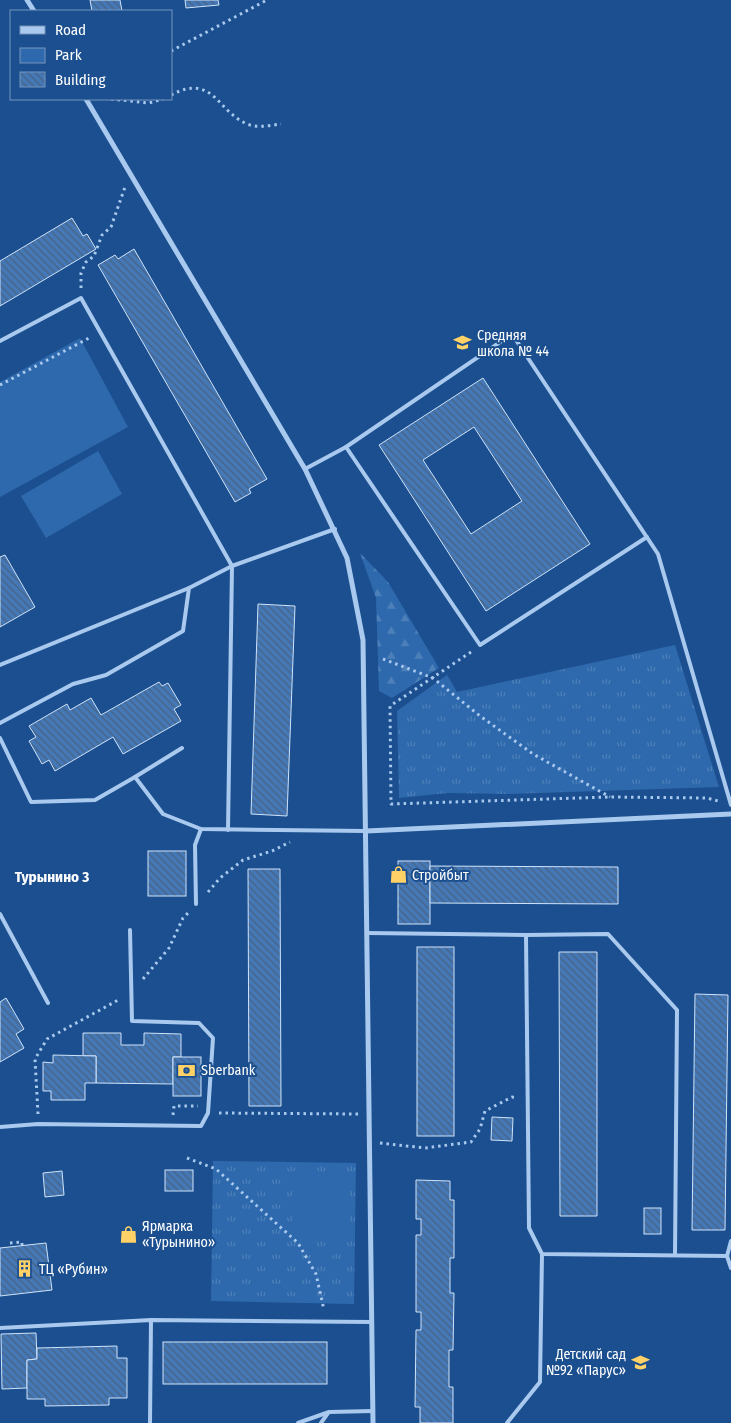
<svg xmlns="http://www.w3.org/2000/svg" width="731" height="1423" viewBox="0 0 731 1423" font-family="'Fira Sans Condensed',sans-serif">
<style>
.grass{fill:url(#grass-tufts)}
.forest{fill:url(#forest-firs)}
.park{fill:#2e69ad}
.building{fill:url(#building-back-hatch);stroke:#cfe3fa;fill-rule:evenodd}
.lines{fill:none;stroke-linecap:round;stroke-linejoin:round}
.path{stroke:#a9c9ee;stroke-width:3;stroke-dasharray:2.5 4;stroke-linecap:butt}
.service{stroke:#a9c9ee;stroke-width:4}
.minor{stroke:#a9c9ee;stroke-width:5}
.labels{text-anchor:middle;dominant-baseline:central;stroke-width:4;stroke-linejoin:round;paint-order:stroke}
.poi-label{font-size:14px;fill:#fff;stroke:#1b4f8f;text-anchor:start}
.neighbourhood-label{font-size:15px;font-weight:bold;fill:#fff;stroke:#1b4f8f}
</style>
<defs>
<pattern id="grass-tufts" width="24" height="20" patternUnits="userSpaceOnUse" patternTransform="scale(1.25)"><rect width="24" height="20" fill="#2e69ad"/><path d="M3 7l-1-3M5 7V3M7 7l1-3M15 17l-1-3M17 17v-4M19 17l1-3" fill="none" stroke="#4d80b9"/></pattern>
<pattern id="forest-firs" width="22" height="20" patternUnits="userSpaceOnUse" patternTransform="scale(1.25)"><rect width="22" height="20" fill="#2e69ad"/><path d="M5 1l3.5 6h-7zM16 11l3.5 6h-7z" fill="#4d80b9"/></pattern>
<pattern id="building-back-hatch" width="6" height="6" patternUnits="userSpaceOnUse" patternTransform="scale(1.25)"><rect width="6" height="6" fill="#4478b7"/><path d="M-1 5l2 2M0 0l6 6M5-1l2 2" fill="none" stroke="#486282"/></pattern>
</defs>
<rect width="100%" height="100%" fill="#1b4f8f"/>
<g class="grass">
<path d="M675,645L719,787L508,794L448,793L399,798L397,711L447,675L457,692Z"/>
<path d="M213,1161L356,1163L354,1304L211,1301Z"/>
</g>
<path class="forest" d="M360,553L388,582L439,668L392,698L379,691L376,598Z"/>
<g class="park">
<path d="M80,338L128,427L0,497V382Z"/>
<path d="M98,451L122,494L46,538L21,496Z"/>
<path d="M293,1176H350L349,1238L292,1237Z"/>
</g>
<g class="building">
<path d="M90,0H120L122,11H92Z"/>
<path d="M185,0H218L219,5L186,8Z"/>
<path d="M72,218L83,236L87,234L96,249L0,306V261Z"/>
<path d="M134,249L267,479L249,489L251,493L235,502L98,265L115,255L118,259Z"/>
<path d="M483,378L590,544L486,611L379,445ZM474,427L522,501L471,534L423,460Z"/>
<path d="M5,555L35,607L0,627V557Z"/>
<path d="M258,604L295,606L287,816L251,814Z"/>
<path d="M159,682L162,686L168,683L181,705L174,709L181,721L123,754L113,737L55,771L49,760L42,764L29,741L36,737L29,726L67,704L70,710L91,698L101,715Z"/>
<rect x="148" y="851" width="38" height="45"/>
<rect x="398" y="861" width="32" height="63"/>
<path d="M430,866L618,867V904L430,903Z"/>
<path d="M248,869H280L281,1106H249Z"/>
<rect x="417" y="947" width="37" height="189"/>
<path d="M559,952H597V1216H560Z"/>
<path d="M695,994L728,995L725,1230H692Z"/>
<path d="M6,998L24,1029L16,1034L24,1048L0,1062V1002Z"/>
<path d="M83,1033H121V1045H144V1033L181,1034V1057H173V1084L96,1083V1056H83Z"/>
<path d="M53,1055L96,1056V1083H85V1100H51V1091H43V1062L53,1063Z"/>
<rect x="173" y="1057" width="28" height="39"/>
<path d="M492,1117L513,1118L512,1141L491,1140Z"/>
<rect x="165" y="1170" width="28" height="21"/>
<path d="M62,1171L64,1195L45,1197L43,1173Z"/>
<path d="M416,1180L450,1181V1200H454V1258H450V1293H454L453,1350H449V1387H453V1423H420V1407H415L416,1330H421V1312H416V1235H421V1219H416Z"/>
<rect x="644" y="1208" width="17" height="26"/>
<path d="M46,1243L52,1290L0,1296V1248Z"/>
<path d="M36,1333L37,1359L27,1360V1388L2,1389L1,1334Z"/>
<rect x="163" y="1342" width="164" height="42"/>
<path d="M117,1346V1358H127V1398H109V1405L45,1406V1399H27V1360L37,1359V1348Z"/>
</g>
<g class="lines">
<g class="path">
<path d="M171,51L267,0"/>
<path d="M171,95C215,72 217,114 250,125C260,128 272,125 281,124"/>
<path d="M111,99L149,103L163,99"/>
<path d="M81,288V273L86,262L94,256L102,235L111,227L125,187"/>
<path d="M0,385L91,337"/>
<path d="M471,652L390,706L391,804L610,797L707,798L718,801"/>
<path d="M383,659L433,678L480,716L533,754L610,797"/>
<path d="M208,892L220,878L243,860L272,851L290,842"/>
<path d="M143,979L169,948L183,918L190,911"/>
<path d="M219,1113L358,1114"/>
<path d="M38,1114L35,1059L47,1039L120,999"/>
<path d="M173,1115L174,1106H198"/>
<path d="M380,1143L425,1148L471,1142L480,1129L485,1111L512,1097L516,1098"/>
<path d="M187,1158L216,1169L298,1243L316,1274L324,1310"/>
<path d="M10,1243L22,1242V1245"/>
</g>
<g class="service">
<path d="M0,341L81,298L232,566L228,830"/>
<path d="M346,447L480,645L647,537"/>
<path d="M305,469L346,447L512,334L658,554L731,805"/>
<path d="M0,665L189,588L232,566L335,529"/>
<path d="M0,723L73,684L106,675L183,631L189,588"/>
<path d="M0,738L31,802L95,800L135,777L163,814L201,829L366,831"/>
<path d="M135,777L182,748"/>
<path d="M196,904L195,845L201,829"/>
<path d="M0,914L48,1003"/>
<path d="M367,933L526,935L529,1228L542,1254L727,1256"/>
<path d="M526,935L608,934L677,1010L675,1255"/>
<path d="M0,1127L38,1124L201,1126L208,1113L213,1038L199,1023L132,1021L130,930"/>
<path d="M731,1241L727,1256L731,1268"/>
<path d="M0,1328L151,1320L372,1322"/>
<path d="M150,1423L151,1320"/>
<path d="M298,1423L329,1412L373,1411"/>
<path d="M321,1423L328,1413"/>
<path d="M507,1423L540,1382L542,1254"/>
</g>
<g class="minor">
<path d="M27,0L34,11"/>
<path d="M86,99L305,469L347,558L363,640L373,1423"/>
<path d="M366,831L731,814"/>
</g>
</g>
<defs>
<symbol id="school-bare" viewBox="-9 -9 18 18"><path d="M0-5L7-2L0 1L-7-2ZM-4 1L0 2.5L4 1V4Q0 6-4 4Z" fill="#ffd166" stroke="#1b4f8f" stroke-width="2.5" paint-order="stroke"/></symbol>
<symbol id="shop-bare" viewBox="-9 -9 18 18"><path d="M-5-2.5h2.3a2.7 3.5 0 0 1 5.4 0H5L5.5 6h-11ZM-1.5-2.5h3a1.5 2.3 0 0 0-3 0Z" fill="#ffd166" stroke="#1b4f8f" stroke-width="2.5" paint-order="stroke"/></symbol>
<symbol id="bank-bare" viewBox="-9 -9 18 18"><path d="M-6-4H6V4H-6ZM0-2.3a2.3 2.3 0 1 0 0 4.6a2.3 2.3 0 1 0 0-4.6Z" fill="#ffd166" stroke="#1b4f8f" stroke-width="2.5" paint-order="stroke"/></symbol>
<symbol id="building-bare" viewBox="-9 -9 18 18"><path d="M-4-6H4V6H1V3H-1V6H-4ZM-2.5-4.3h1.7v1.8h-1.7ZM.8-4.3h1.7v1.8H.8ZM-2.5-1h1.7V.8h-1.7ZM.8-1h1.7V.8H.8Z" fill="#ffd166" stroke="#1b4f8f" stroke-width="2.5" paint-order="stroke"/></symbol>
</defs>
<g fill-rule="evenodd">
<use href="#school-bare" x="450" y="330" width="25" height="25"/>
<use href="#shop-bare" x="386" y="862" width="25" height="25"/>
<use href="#bank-bare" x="174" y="1058" width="25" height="25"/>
<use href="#shop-bare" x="116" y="1222" width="25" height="25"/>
<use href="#building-bare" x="12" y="1256" width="25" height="25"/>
<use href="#school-bare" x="628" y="1350" width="25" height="25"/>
</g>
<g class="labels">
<g class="poi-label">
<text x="477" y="335">Средняя<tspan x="477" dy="16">школа № 44</tspan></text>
<text x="412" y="875">Стройбыт</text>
<text x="201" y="1070">Sberbank</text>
<text x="142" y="1226">Ярмарка<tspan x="142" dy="16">«Турынино»</tspan></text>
<text x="39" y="1269">ТЦ «Рубин»</text>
<text x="626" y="1354" text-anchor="end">Детский сад<tspan x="626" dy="16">№92 «Парус»</tspan></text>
</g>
<g class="neighbourhood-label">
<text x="52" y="877">Турынино 3</text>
</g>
</g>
<rect x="10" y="10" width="162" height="90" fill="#1b4f8f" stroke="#7695bc"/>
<rect x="20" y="26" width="25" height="8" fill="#a9c9ee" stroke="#7695bc"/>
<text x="55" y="35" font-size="15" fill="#ffffff">Road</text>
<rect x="20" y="48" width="25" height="15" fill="#2e69ad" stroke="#7695bc"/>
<text x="55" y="60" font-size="15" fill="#ffffff">Park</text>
<rect x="20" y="72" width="25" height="15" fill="url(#building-back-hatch)" stroke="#7695bc"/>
<text x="55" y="85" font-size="15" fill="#ffffff">Building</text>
</svg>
